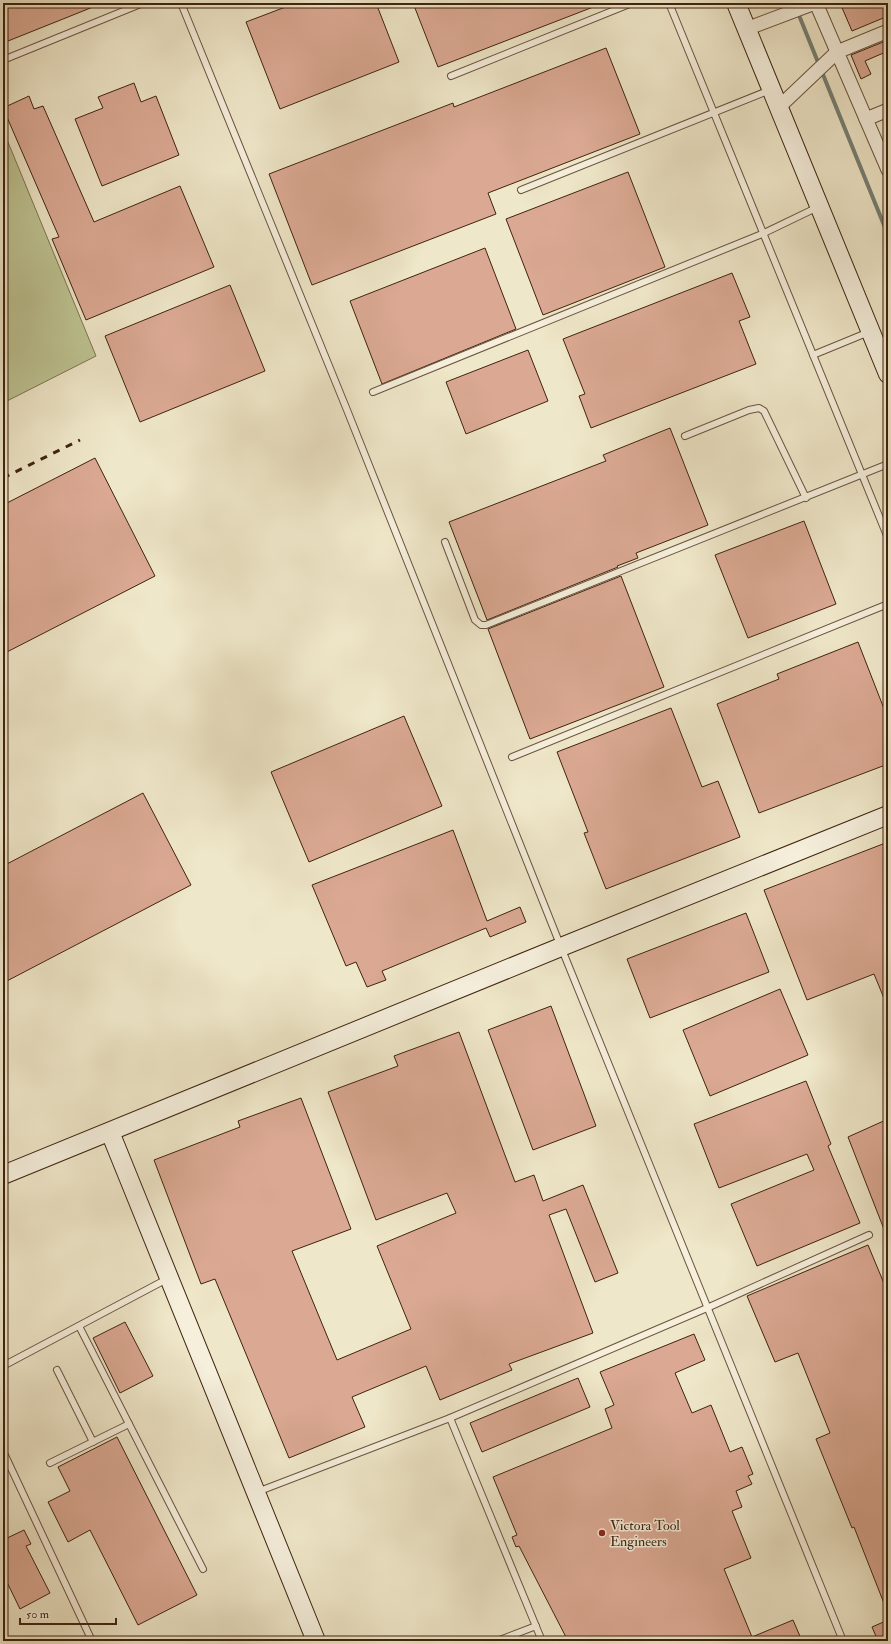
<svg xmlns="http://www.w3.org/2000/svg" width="891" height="1644" viewBox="0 0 891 1644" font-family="'IM FELL Double Pica',serif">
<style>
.green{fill:#bec493;stroke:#7e7451}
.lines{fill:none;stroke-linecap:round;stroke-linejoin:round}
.stream{stroke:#768176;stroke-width:4}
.building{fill:#dba993;stroke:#3f230f}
.lane-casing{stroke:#6b543e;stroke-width:8}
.street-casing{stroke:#6b543e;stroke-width:15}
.secondary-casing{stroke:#3f230f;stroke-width:20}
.lane{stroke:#f5efdc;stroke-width:6}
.street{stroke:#f5efdc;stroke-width:13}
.secondary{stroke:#f5efdc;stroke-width:18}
.rail{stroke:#3f230f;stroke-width:3;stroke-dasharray:7 7;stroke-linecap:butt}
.poi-dot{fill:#8f2418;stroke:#f5efdc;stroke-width:1.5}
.labels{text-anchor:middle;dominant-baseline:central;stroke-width:3;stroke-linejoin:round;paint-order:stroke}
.poi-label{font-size:14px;fill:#3f230f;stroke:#f5efdc;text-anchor:start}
</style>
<rect width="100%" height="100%" fill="#efe7c9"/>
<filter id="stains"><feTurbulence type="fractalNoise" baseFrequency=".005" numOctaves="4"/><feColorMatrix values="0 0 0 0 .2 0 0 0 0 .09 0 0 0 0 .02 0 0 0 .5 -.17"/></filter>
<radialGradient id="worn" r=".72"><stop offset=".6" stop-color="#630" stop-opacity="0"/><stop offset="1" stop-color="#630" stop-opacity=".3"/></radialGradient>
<path class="green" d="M3,130L96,356L3,403Z"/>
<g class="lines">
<path class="stream" d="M794,3L888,235"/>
</g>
<g class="building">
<path d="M3,3H103L3,43Z"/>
<path d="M296,3H376L399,62L280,109L246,22Z"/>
<path d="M413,3H601V4L438,67Z"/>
<path d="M840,3H888V16L852,31Z"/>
<path d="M888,40V51L865,61L871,74L861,79L851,55Z"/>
<path d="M606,48L640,134L488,193L496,214L312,285L269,174L453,103L454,107Z"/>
<path d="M134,83L141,102L156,96L179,155L102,186L75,119L103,108L98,97Z"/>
<path d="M29,96L34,109L43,106L94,222L180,186L214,267L86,320L52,239L59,237L3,108Z"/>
<path d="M628,172L665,267L543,315L506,219Z"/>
<path d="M485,248L516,329L382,384L350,301Z"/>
<path d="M732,273L750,317L739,321L756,364L591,428L579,396L585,394L563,339Z"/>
<path d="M230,285L265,371L140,422L105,336Z"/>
<path d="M528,350L548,401L466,434L446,382Z"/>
<path d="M670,428L708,525L636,553L638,558L617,566L618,567L487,620L449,522L606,461L603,455Z"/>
<path d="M95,458L155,576L3,654V505Z"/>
<path d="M804,521L836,604L748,638L715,555Z"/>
<path d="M621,576L664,687L530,739L488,629Z"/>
<path d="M858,642L888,719V764L759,813L717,704L779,679L777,674Z"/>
<path d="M671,708L702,787L718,781L740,837L606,889L584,833L588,832L557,752Z"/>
<path d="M404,716L442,806L309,862L271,772Z"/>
<path d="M143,793L191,885L3,983V866Z"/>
<path d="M453,830L487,921L520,907L526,922L490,937L486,928L382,971L386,980L367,987L356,962L346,966L312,885Z"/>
<path d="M888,842V1008L874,974L807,1000L764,890Z"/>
<path d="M746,913L769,972L650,1018L627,959Z"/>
<path d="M780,989L808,1055L710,1096L683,1030Z"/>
<path d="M551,1006L596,1126L533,1150L488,1030Z"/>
<path d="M459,1032L515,1182L534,1175L543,1201L583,1185L618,1273L595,1282L566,1209L549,1215L593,1333L509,1364L512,1370L440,1400L426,1366L352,1397L365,1427L289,1458L215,1279L201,1284L154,1160L240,1127L238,1121L301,1098L351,1229L292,1251L337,1360L411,1329L377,1246L456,1213L447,1193L376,1220L328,1092L398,1066L394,1056Z"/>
<path d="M806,1081L831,1144L828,1146L860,1223L757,1266L731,1204L814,1170L807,1154L719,1188L694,1124Z"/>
<path d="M888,1119V1237H887L848,1137Z"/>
<path d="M868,1245L888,1293L887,1611L854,1527L852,1528L816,1439L830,1433L798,1353L775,1362L747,1296Z"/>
<path d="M125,1322L153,1376L120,1393L93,1338Z"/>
<path d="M694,1334L705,1360L675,1373L692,1413L711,1405L730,1452L742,1447L753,1474L748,1476L752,1484L736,1491L742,1507L732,1511L751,1558L724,1569L752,1637L793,1620L802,1641H568L519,1546L516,1547L512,1537L517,1535L493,1477L612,1428L605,1409L614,1405L600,1372Z"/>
<path d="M578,1378L590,1407L482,1452L470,1423Z"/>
<path d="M117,1437L197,1595L138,1625L90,1530L68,1542L48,1502L70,1491L58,1467Z"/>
<path d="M24,1530L31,1544L26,1546L50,1593L20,1609L3,1574V1540Z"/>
<path d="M888,1620V1641H878L872,1627Z"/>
</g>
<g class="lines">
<defs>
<g id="lane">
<path d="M181,3L347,410L561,947L843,1641"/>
<path d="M669,3L888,538"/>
<path d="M3,60L143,3"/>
<path d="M451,76L632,3"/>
<path d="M521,190L770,90"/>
<path d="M813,355L869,332"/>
<path d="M373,392L762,234L818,207"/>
<path d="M685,436L749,410L759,408L764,411L806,498"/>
<path d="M445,542L475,620L481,625H486L888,464"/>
<path d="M512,757L888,604"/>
<path d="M79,1326L203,1569"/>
<path d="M3,1366L167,1279"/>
<path d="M57,1370L93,1442"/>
<path d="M450,1418L542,1641"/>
<path d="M3,1451L92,1641"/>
<path d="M50,1463L129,1424"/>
<path d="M257,1492L450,1418L707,1308L869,1235"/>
<path d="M497,1641L536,1626"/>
</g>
<g id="street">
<path d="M816,3L888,170"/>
<path d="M746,29L815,3"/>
<path d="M779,107L837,52L888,31"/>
<path d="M866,119L888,110"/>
</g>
<g id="secondary">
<path d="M736,3L888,374"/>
<path d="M110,1132L316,1641"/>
<path d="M3,1175L561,947L888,815"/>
</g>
</defs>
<use href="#lane" class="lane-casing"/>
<use href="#street" class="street-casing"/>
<use href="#secondary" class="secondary-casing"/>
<use href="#lane" class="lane"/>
<use href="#street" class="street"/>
<use href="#secondary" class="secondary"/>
<path class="rail" d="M3,478L80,440"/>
</g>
<circle class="poi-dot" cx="602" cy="1533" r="4"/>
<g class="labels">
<g class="poi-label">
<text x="610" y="1525">Victora Tool<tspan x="610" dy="16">Engineers</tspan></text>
</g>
</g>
<rect width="891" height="1644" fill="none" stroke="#efe7c9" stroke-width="16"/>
<rect x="4" y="4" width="883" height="1636" fill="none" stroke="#3f230f" stroke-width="2"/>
<rect x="8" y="8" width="875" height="1628" fill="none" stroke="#3f230f"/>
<path d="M20 1618v6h96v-6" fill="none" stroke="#3f230f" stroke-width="2"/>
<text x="26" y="1618" font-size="12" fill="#3f230f" stroke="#f5efdc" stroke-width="3" paint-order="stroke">50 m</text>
<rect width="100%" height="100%" filter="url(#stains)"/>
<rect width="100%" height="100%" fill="url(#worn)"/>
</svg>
